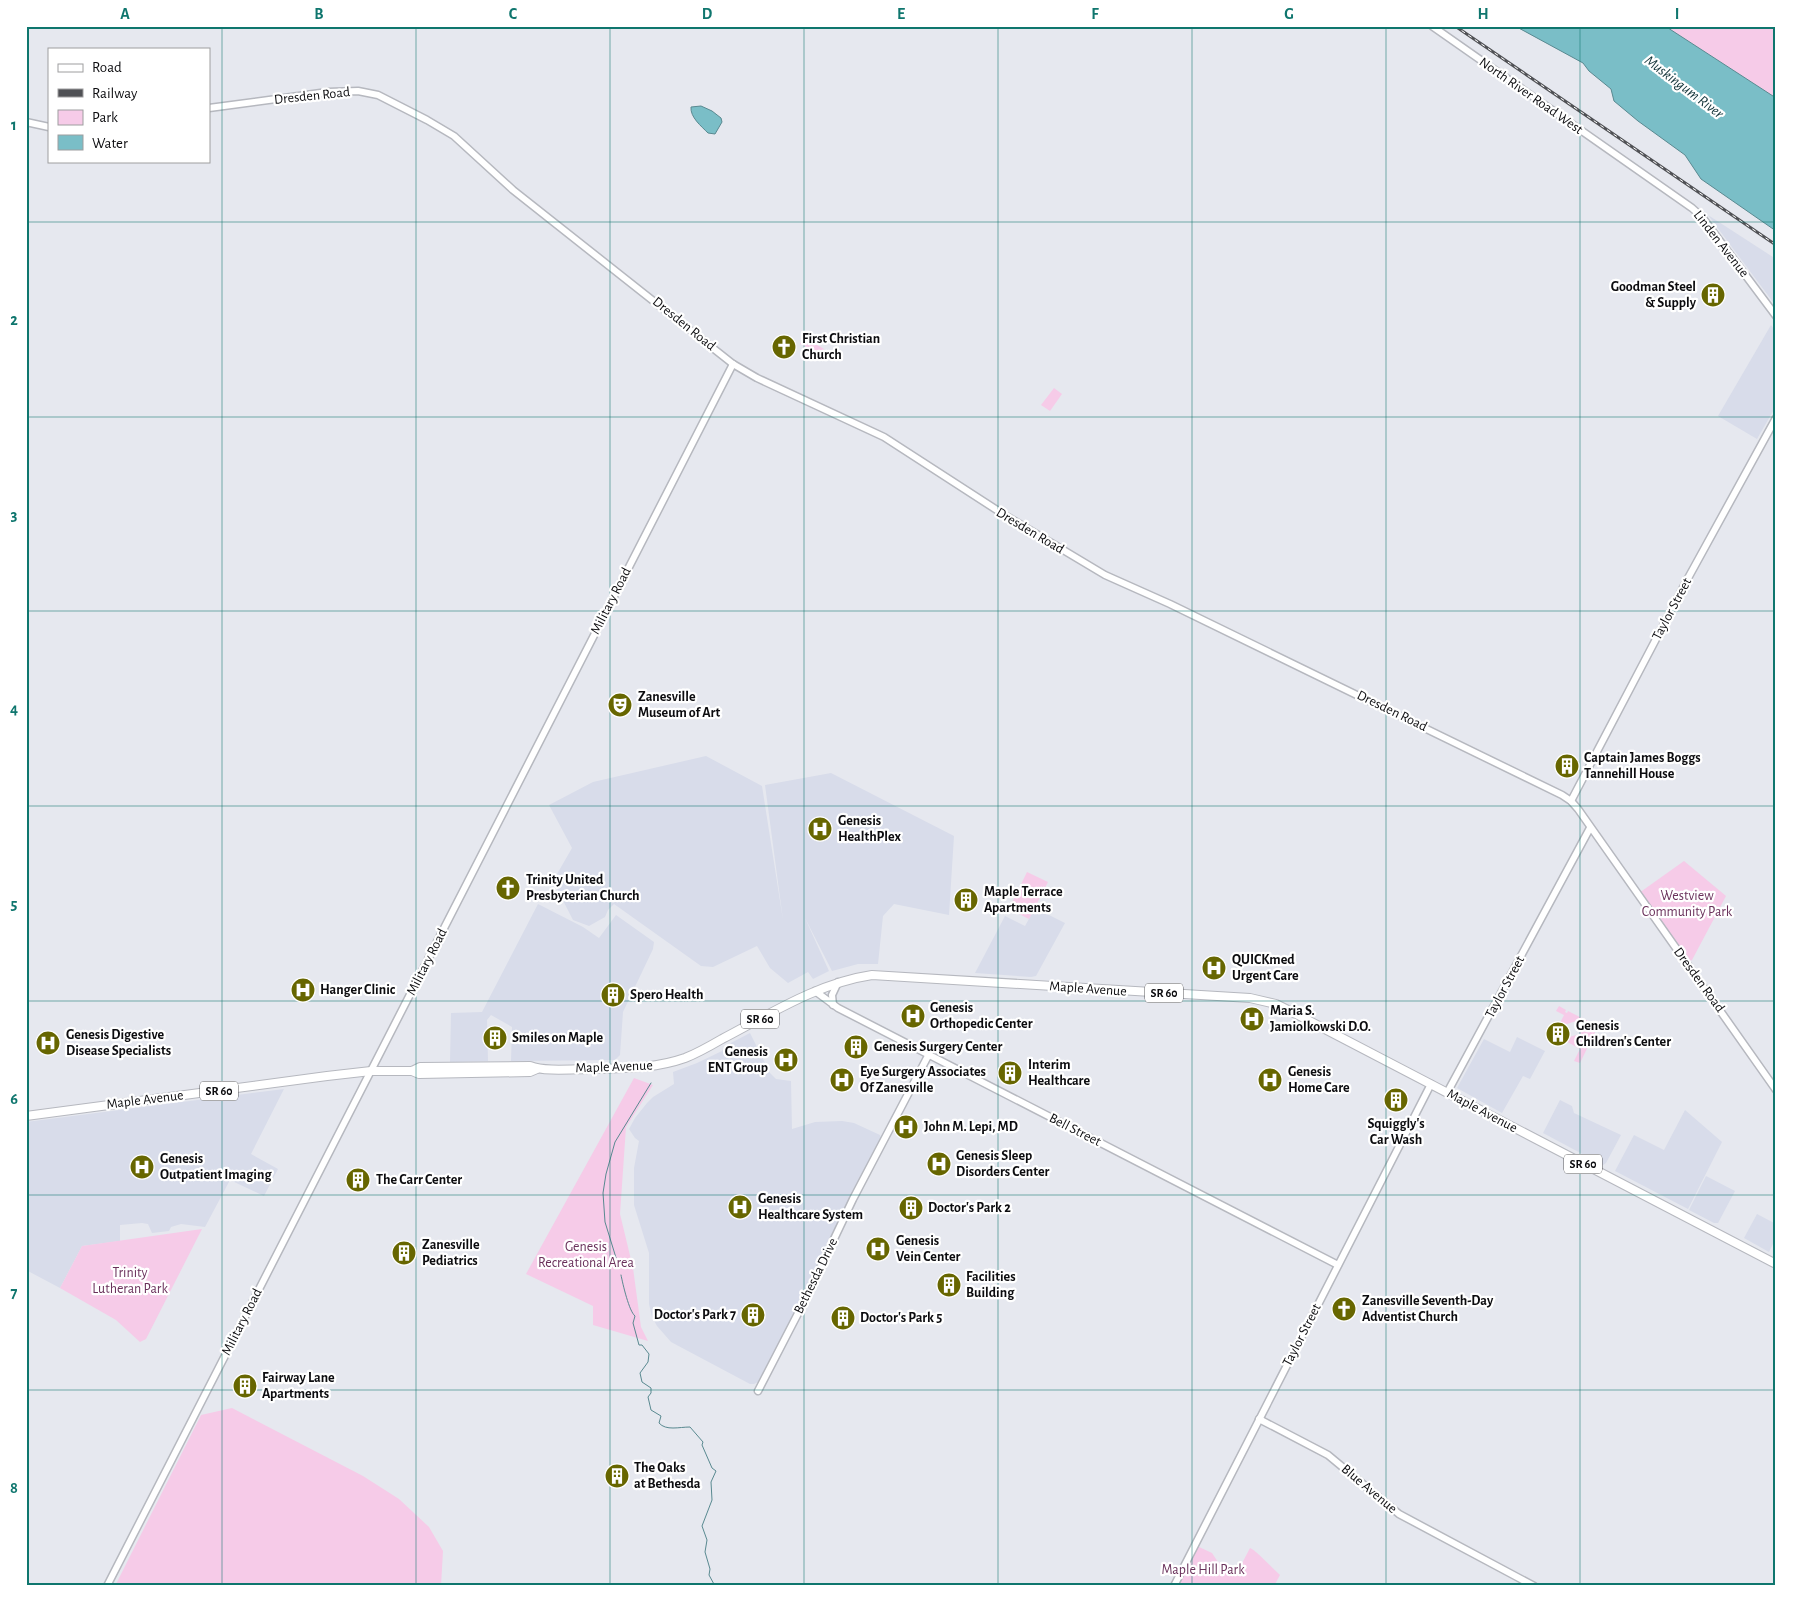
<svg xmlns="http://www.w3.org/2000/svg" width="1802" height="1612" viewBox="0 0 1802 1612" font-family="'Alegreya Sans',sans-serif">
<style>
.built{fill:#d8dcea}
.green{fill:#f6cbe8}
.water{fill:#7abec7;stroke:#598990}
.lines{fill:none;stroke-linecap:round;stroke-linejoin:round}
.stream{stroke:#598990;stroke-width:1}
.tertiary-casing{stroke:#b6b8bf;stroke-width:9}
.primary-casing{stroke:#b6b8bf;stroke-width:10}
.tertiary{stroke:#fff;stroke-width:6}
.primary{stroke:#fff;stroke-width:8}
.rail-casing{stroke:#505155;stroke-width:3}
.rail{stroke:#fff;stroke-width:1;stroke-dasharray:4;stroke-linecap:butt}
.grid{fill:none;stroke:#0f766e;stroke-width:1;stroke-opacity:0.55}
.labels{text-anchor:middle;dominant-baseline:central;stroke-width:4.5;stroke-linejoin:round;paint-order:stroke}
.shield{fill:#fff;stroke:#555557;stroke-width:1}
.shield-label{font-size:12px;font-weight:bold;fill:#0c0c0f}
.street-label{font-size:14px;fill:#0c0c0f;stroke:#fff}
.poi-label{font-size:14px;font-weight:bold;fill:#0c0c0f;stroke:#fff;text-anchor:start}
.park-label{font-size:14px;fill:#6a315b;stroke:#fff}
.water-label{font-size:15px;font-style:italic;fill:#123338;stroke:#fff}
.neatline{fill:none;stroke:#0f766e;stroke-width:2}
.grid-label{font-size:16px;text-anchor:middle;font-weight:bold;fill:#0f766e}
</style>
<rect width="100%" height="100%" fill="#e6e8ef"/>
<g class="built">
<path d="M1708,215L1776,259V306Z"/>
<path d="M1771,325L1776,332V406L1757,439L1718,416Z"/>
<path d="M706,756L762,786L783,920L765,785L831,773L954,836L949,915L894,904L883,916L878,964H858L832,971L805,918L829,971L813,979L808,972L788,983L770,968L757,946L713,967L701,966L614,904L608,910L605,917L589,926L573,920L553,881L572,848L549,805L593,782Z"/>
<path d="M538,904L583,927L599,938L616,915L654,942L653,949L623,1012L620,1055L615,1060L511,1061L512,1027L491,1015L487,1020L488,1061L450,1062L451,1013L482,1012Z"/>
<path d="M1035,908L1065,923L1036,976L1031,977L975,973L1005,916L1025,926Z"/>
<path d="M750,1033L770,1073L776,1079L791,1081L792,1129L815,1122L842,1121L854,1123L880,1135L881,1139L849,1198L846,1210L778,1346L760,1381L754,1384H750L671,1342L657,1326L652,1317L649,1304V1253L634,1205V1168L639,1141L635,1138L629,1129L635,1118L647,1103L653,1097L674,1084L673,1072L697,1063L722,1051L725,1046Z"/>
<path d="M1517,1037L1545,1051L1530,1079L1523,1076L1502,1113L1457,1088L1484,1039L1510,1052Z"/>
<path d="M284,1089L251,1154L278,1169L264,1196L230,1180L205,1227L181,1224L171,1227L169,1231L152,1233L148,1224L142,1223L120,1225V1241L82,1246L60,1288L26,1270V1122Z"/>
<path d="M1560,1100L1572,1106L1574,1113L1621,1135L1606,1163L1603,1165L1543,1133Z"/>
<path d="M1685,1110L1722,1142L1688,1209L1615,1171L1634,1135L1664,1150Z"/>
<path d="M1706,1176L1735,1191L1718,1223H1714L1689,1210Z"/>
<path d="M1757,1214L1776,1224V1238L1769,1252L1744,1238Z"/>
</g>
<g class="green">
<path d="M1665,26H1776V98Z"/>
<path d="M803,336L824,349L822,355L800,344Z"/>
<path d="M1054,388L1062,394L1050,411L1041,405Z"/>
<path d="M1684,861L1726,896L1692,960L1690,961L1687,960L1639,893Z"/>
<path d="M1027,872L1048,882L1029,919L1009,909Z"/>
<path d="M1559,1006L1566,1010L1565,1012L1567,1013L1568,1011L1598,1026L1580,1063L1574,1061L1580,1049L1562,1039L1580,1034L1576,1021L1558,1027L1564,1015L1556,1011Z"/>
<path d="M634,1078L653,1085L626,1127L620,1214L633,1268L641,1327L648,1341L593,1325V1306L526,1274Z"/>
<path d="M202,1229L146,1339L140,1342L116,1320L60,1288L82,1246Z"/>
<path d="M232,1408L363,1476L399,1499L429,1527L443,1551L441,1586H115L201,1415Z"/>
<path d="M1197,1546L1212,1553L1218,1562L1239,1569L1250,1548C1256,1550 1273,1569 1280,1575L1274,1586H1176Z"/>
</g>
<g class="water">
<path d="M1515,26H1665L1776,98V231L1701,179L1685,155L1638,121L1614,101L1611,89L1589,71L1583,63Z"/>
<path d="M701,106L712,111L721,118L722,122L715,134L708,133C701,126 690,117 691,107Z"/>
</g>
<g class="lines">
<g class="stream">
<path d="M617,1261L605,1222L603,1193L606,1174L615,1142L651,1083"/>
<path d="M621,1275C623,1285 629,1311 635,1316L633,1323L639,1345H642L649,1354L648,1362L640,1373L642,1382L651,1388V1393L648,1397L651,1410L661,1416L659,1423C666,1431 679,1427 690,1427L703,1442L702,1445L712,1468L716,1471L711,1482L712,1500L702,1526L707,1540L705,1552L710,1569L709,1575L715,1586"/>
</g>
<defs>
<g id="tertiary">
<path d="M1432,26L1692,208L1702,217L1776,316"/>
<path d="M209,108L328,92L358,91L378,95L427,120L454,136L513,190L733,364L757,378L884,437L1003,514L1105,575L1170,604L1562,795L1571,801L1578,809L1776,1090"/>
<path d="M26,122L49,127"/>
<path d="M1571,801L1687,580L1776,418"/>
<path d="M815,991L838,1008L1338,1265"/>
<path d="M833,1005L832,995L838,982"/>
<path d="M1447,1093L1590,828"/>
<path d="M758,1391L807,1296L853,1199L929,1054"/>
<path d="M1259,1419L1328,1455L1399,1514L1534,1586"/>
<path d="M107,1586L733,364"/>
<path d="M1174,1586L1431,1084"/>
</g>
<g id="primary">
<path d="M412,1071L419,1074L530,1072L537,1069"/>
<path d="M26,1116L327,1076L371,1071H412L420,1067L530,1066C545,1072 573,1069 591,1069C622,1068 654,1069 685,1058C698,1053 710,1046 722,1039C770,1014 818,983 872,975L1250,998L1276,1004L1296,1014L1776,1264"/>
</g>
</defs>
<use href="#tertiary" class="tertiary-casing"/>
<use href="#primary" class="primary-casing"/>
<use href="#tertiary" class="tertiary"/>
<use href="#primary" class="primary"/>
<defs>
<path id="rail" d="M1455,26L1776,245"/>
</defs>
<use href="#rail" class="rail-casing"/>
<use href="#rail" class="rail"/>
</g>
<path class="grid" d="M222,26V1586M416,26V1586M610,26V1586M804,26V1586M998,26V1586M1192,26V1586M1386,26V1586M1580,26V1586M26,222H1776M26,417H1776M26,611H1776M26,806H1776M26,1001H1776M26,1195H1776M26,1390H1776"/>
<defs>
<symbol id="building-disc" viewBox="-11 -11 22 22"><circle r="9.5" fill="#676600" stroke="#fff"/><path d="M-4-6H4V6H1V3H-1V6H-4ZM-2.5-4.3h1.7v1.8h-1.7ZM.8-4.3h1.7v1.8H.8ZM-2.5-1h1.7V.8h-1.7ZM.8-1h1.7V.8H.8Z" fill="#fff"/></symbol>
<symbol id="church-disc" viewBox="-11 -11 22 22"><circle r="9.5" fill="#676600" stroke="#fff"/><path d="M-1.2-6h2.4v3.5h3.3v2.4h-3.3V6h-2.4V-.1h-3.3v-2.4h3.3Z" fill="#fff"/></symbol>
<symbol id="theatre-disc" viewBox="-11 -11 22 22"><circle r="9.5" fill="#676600" stroke="#fff"/><path d="M-5-5.5Q0-4 5-5.5V0Q5 5 0 6Q-5 5-5 0ZM-3.3-2.5H-1v1.5H-3.3ZM1-2.5H3.3v1.5H1ZM-2.8 1Q0 5.5 2.8 1Z" fill="#fff"/></symbol>
<symbol id="hospital-disc" viewBox="-11 -11 22 22"><circle r="9.5" fill="#676600" stroke="#fff"/><path d="M-5-5h3v3.5h4V-5h3V5h-3V1.5h-4V5h-3Z" fill="#fff"/></symbol>
</defs>
<g fill-rule="evenodd">
<use href="#building-disc" x="1699" y="281" width="28" height="28"/>
<use href="#church-disc" x="770" y="333" width="28" height="28"/>
<use href="#theatre-disc" x="606" y="691" width="28" height="28"/>
<use href="#building-disc" x="1553" y="752" width="28" height="28"/>
<use href="#hospital-disc" x="806" y="815" width="28" height="28"/>
<use href="#church-disc" x="494" y="874" width="28" height="28"/>
<use href="#building-disc" x="952" y="886" width="28" height="28"/>
<use href="#hospital-disc" x="1200" y="954" width="28" height="28"/>
<use href="#hospital-disc" x="289" y="976" width="28" height="28"/>
<use href="#building-disc" x="599" y="981" width="28" height="28"/>
<use href="#hospital-disc" x="899" y="1002" width="28" height="28"/>
<use href="#hospital-disc" x="1238" y="1005" width="28" height="28"/>
<use href="#building-disc" x="1544" y="1020" width="28" height="28"/>
<use href="#building-disc" x="481" y="1024" width="28" height="28"/>
<use href="#hospital-disc" x="34" y="1029" width="28" height="28"/>
<use href="#building-disc" x="842" y="1033" width="28" height="28"/>
<use href="#hospital-disc" x="772" y="1046" width="28" height="28"/>
<use href="#building-disc" x="996" y="1059" width="28" height="28"/>
<use href="#hospital-disc" x="828" y="1066" width="28" height="28"/>
<use href="#hospital-disc" x="1256" y="1066" width="28" height="28"/>
<use href="#building-disc" x="1382" y="1086" width="28" height="28"/>
<use href="#hospital-disc" x="892" y="1113" width="28" height="28"/>
<use href="#hospital-disc" x="925" y="1150" width="28" height="28"/>
<use href="#hospital-disc" x="128" y="1153" width="28" height="28"/>
<use href="#building-disc" x="344" y="1166" width="28" height="28"/>
<use href="#hospital-disc" x="726" y="1193" width="28" height="28"/>
<use href="#building-disc" x="897" y="1194" width="28" height="28"/>
<use href="#hospital-disc" x="864" y="1235" width="28" height="28"/>
<use href="#building-disc" x="390" y="1239" width="28" height="28"/>
<use href="#building-disc" x="935" y="1271" width="28" height="28"/>
<use href="#church-disc" x="1330" y="1295" width="28" height="28"/>
<use href="#building-disc" x="739" y="1301" width="28" height="28"/>
<use href="#building-disc" x="829" y="1304" width="28" height="28"/>
<use href="#building-disc" x="231" y="1372" width="28" height="28"/>
<use href="#building-disc" x="603" y="1462" width="28" height="28"/>
</g>
<g class="labels">
<g class="shield">
<rect x="1145" y="983.5" width="38" height="19" rx="4"/>
<rect x="741" y="1009.5" width="38" height="19" rx="4"/>
<rect x="200" y="1081.5" width="38" height="19" rx="4"/>
<rect x="1564" y="1154.5" width="38" height="19" rx="4"/>
</g>
<g class="shield-label">
<text x="1164" y="993">SR 60</text>
<text x="760" y="1019">SR 60</text>
<text x="219" y="1091">SR 60</text>
<text x="1583" y="1164">SR 60</text>
</g>
<g class="street-label">
<text transform="translate(312 96) rotate(-6)">Dresden Road</text>
<text transform="translate(1531 96) rotate(35)">North River Road West</text>
<text transform="translate(1721 244) rotate(52)">Linden Avenue</text>
<text transform="translate(684 324) rotate(39)">Dresden Road</text>
<text transform="translate(1030 531) rotate(31)">Dresden Road</text>
<text transform="translate(611 601) rotate(-63)">Military Road</text>
<text transform="translate(1672 609) rotate(-62)">Taylor Street</text>
<text transform="translate(1392 711) rotate(26)">Dresden Road</text>
<text transform="translate(427 962) rotate(-63)">Military Road</text>
<text transform="translate(1699 980) rotate(54)">Dresden Road</text>
<text transform="translate(1505 987) rotate(-62)">Taylor Street</text>
<text transform="translate(1088 989) rotate(4)">Maple Avenue</text>
<text transform="translate(614 1067) rotate(-2)">Maple Avenue</text>
<text transform="translate(145 1100) rotate(-7)">Maple Avenue</text>
<text transform="translate(1482 1111) rotate(28)">Maple Avenue</text>
<text transform="translate(1075 1130) rotate(27)">Bell Street</text>
<text transform="translate(816 1276) rotate(-64)">Bethesda Drive</text>
<text transform="translate(242 1322) rotate(-63)">Military Road</text>
<text transform="translate(1302 1335) rotate(-63)">Taylor Street</text>
<text transform="translate(1369 1489) rotate(40)">Blue Avenue</text>
</g>
<g class="poi-label">
<text x="1696" y="287" text-anchor="end">Goodman Steel<tspan x="1696" dy="16">&amp; Supply</tspan></text>
<text x="802" y="339">First Christian<tspan x="802" dy="16">Church</tspan></text>
<text x="638" y="697">Zanesville<tspan x="638" dy="16">Museum of Art</tspan></text>
<text x="1584" y="758">Captain James Boggs<tspan x="1584" dy="16">Tannehill House</tspan></text>
<text x="838" y="821">Genesis<tspan x="838" dy="16">HealthPlex</tspan></text>
<text x="526" y="880">Trinity United<tspan x="526" dy="16">Presbyterian Church</tspan></text>
<text x="984" y="892">Maple Terrace<tspan x="984" dy="16">Apartments</tspan></text>
<text x="1232" y="960">QUICKmed<tspan x="1232" dy="16">Urgent Care</tspan></text>
<text x="320" y="990">Hanger Clinic</text>
<text x="630" y="995">Spero Health</text>
<text x="930" y="1008">Genesis<tspan x="930" dy="16">Orthopedic Center</tspan></text>
<text x="1270" y="1011">Maria S.<tspan x="1270" dy="16">Jamiolkowski D.O.</tspan></text>
<text x="1576" y="1026">Genesis<tspan x="1576" dy="16">Children's Center</tspan></text>
<text x="66" y="1035">Genesis Digestive<tspan x="66" dy="16">Disease Specialists</tspan></text>
<text x="512" y="1038">Smiles on Maple</text>
<text x="874" y="1047">Genesis Surgery Center</text>
<text x="768" y="1052" text-anchor="end">Genesis<tspan x="768" dy="16">ENT Group</tspan></text>
<text x="1028" y="1065">Interim<tspan x="1028" dy="16">Healthcare</tspan></text>
<text x="860" y="1072">Eye Surgery Associates<tspan x="860" dy="16">Of Zanesville</tspan></text>
<text x="1288" y="1072">Genesis<tspan x="1288" dy="16">Home Care</tspan></text>
<text x="1396" y="1124" text-anchor="middle">Squiggly's<tspan x="1396" dy="16">Car Wash</tspan></text>
<text x="924" y="1127">John M. Lepi, MD</text>
<text x="956" y="1156">Genesis Sleep<tspan x="956" dy="16">Disorders Center</tspan></text>
<text x="160" y="1159">Genesis<tspan x="160" dy="16">Outpatient Imaging</tspan></text>
<text x="376" y="1180">The Carr Center</text>
<text x="758" y="1199">Genesis<tspan x="758" dy="16">Healthcare System</tspan></text>
<text x="928" y="1208">Doctor's Park 2</text>
<text x="896" y="1241">Genesis<tspan x="896" dy="16">Vein Center</tspan></text>
<text x="422" y="1245">Zanesville<tspan x="422" dy="16">Pediatrics</tspan></text>
<text x="966" y="1277">Facilities<tspan x="966" dy="16">Building</tspan></text>
<text x="1362" y="1301">Zanesville Seventh-Day<tspan x="1362" dy="16">Adventist Church</tspan></text>
<text x="736" y="1315" text-anchor="end">Doctor's Park 7</text>
<text x="860" y="1318">Doctor's Park 5</text>
<text x="262" y="1378">Fairway Lane<tspan x="262" dy="16">Apartments</tspan></text>
<text x="634" y="1468">The Oaks<tspan x="634" dy="16">at Bethesda</tspan></text>
</g>
<g class="park-label">
<text x="1687" y="896">Westview<tspan x="1687" dy="16">Community Park</tspan></text>
<text x="586" y="1247">Genesis<tspan x="586" dy="16">Recreational Area</tspan></text>
<text x="130" y="1273">Trinity<tspan x="130" dy="16">Lutheran Park</tspan></text>
<text x="1203" y="1570">Maple Hill Park</text>
</g>
<g class="water-label">
<text transform="translate(1684 87) rotate(37)">Muskingum River</text>
</g>
</g>
<rect width="1802" height="1612" fill="none" stroke="#ffffff" stroke-width="55"/>
<rect x="48" y="48" width="162" height="115" fill="#ffffff" stroke="#9e9e9f"/>
<rect x="58" y="64" width="25" height="8" fill="#ffffff" stroke="#9e9e9f"/>
<text x="92" y="72" font-size="15" fill="#0c0c0f">Road</text>
<rect x="58" y="89" width="25" height="8" fill="#505155" stroke="#9e9e9f"/>
<text x="92" y="98" font-size="15" fill="#0c0c0f">Railway</text>
<rect x="58" y="110" width="25" height="15" fill="#f6cbe8" stroke="#9e9e9f"/>
<text x="92" y="122" font-size="15" fill="#0c0c0f">Park</text>
<rect x="58" y="135" width="25" height="15" fill="#7abec7" stroke="#9e9e9f"/>
<text x="92" y="148" font-size="15" fill="#0c0c0f">Water</text>
<rect x="28" y="28" width="1746" height="1556" class="neatline"/>
<g class="grid-label">
<text x="125" y="19">A</text>
<text x="319" y="19">B</text>
<text x="513" y="19">C</text>
<text x="707" y="19">D</text>
<text x="901" y="19">E</text>
<text x="1095" y="19">F</text>
<text x="1289" y="19">G</text>
<text x="1483" y="19">H</text>
<text x="1677" y="19">I</text>
<text x="14" y="130">1</text>
<text x="14" y="325">2</text>
<text x="14" y="520">3</text>
<text x="14" y="714">4</text>
<text x="14" y="909">5</text>
<text x="14" y="1104">6</text>
<text x="14" y="1298">7</text>
<text x="14" y="1493">8</text>
</g>
</svg>
